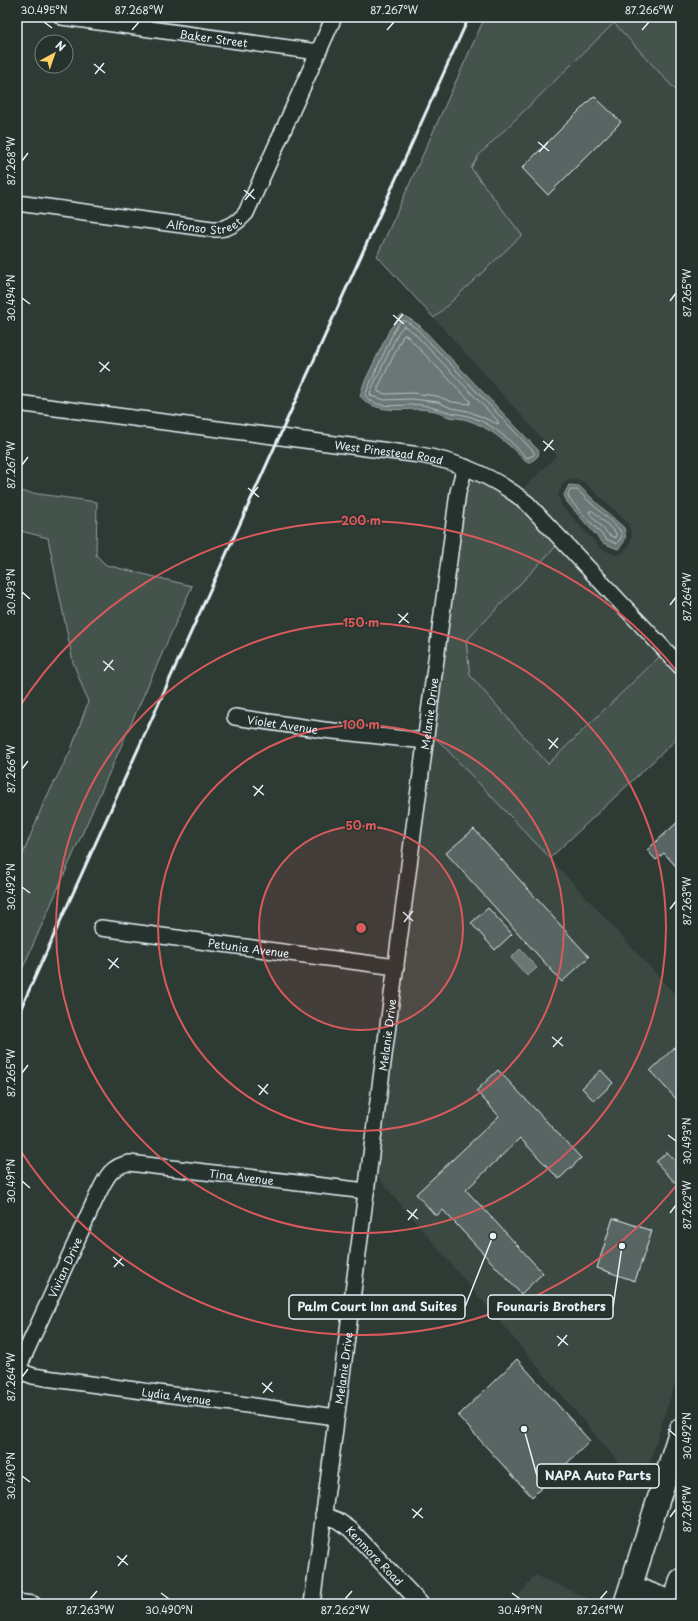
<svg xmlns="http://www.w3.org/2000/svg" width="698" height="1621" viewBox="0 0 698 1621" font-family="'Playpen Sans',sans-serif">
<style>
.built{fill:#3b4843;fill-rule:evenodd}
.green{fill:#45524e;stroke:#96a2a3}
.water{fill:#6b7775;stroke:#9da8a9}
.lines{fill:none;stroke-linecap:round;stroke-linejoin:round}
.shore{stroke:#b6c0c4;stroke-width:1}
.building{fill:#596563;stroke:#e8f1f8}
.minor-casing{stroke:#e8f1f8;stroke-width:18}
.primary-casing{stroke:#e8f1f8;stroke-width:25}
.minor{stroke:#26332d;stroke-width:15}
.primary{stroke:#26332d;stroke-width:22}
.rail{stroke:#e8f1f8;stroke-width:3}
.ticks{fill:none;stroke:#e8f1f8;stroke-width:1.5}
.ring{fill:none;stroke:#da5a5c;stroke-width:2}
.labels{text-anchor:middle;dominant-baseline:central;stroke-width:3;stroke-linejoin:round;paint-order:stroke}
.street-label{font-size:11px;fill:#e8f1f8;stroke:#26332d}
.centre{fill:#da5a5c;stroke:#26332d;stroke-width:2}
.ring-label{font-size:12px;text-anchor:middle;font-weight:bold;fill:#da5a5c;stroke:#26332d;stroke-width:3;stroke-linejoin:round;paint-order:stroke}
.leader{fill:none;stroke:#e8f1f8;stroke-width:1.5}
.callout-dot{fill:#e8f1f8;stroke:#26332d;stroke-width:1.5}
.callout{fill:#26332d;stroke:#e8f1f8;stroke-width:1.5}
.callout-label{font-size:12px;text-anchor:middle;font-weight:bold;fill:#e8f1f8}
.neatline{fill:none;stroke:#e8f1f8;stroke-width:1.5}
.ticks-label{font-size:10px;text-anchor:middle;fill:#e8f1f8}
</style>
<rect width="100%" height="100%" fill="#2e3b35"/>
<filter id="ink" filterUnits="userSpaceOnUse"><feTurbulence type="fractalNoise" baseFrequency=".025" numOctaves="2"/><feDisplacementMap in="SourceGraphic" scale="8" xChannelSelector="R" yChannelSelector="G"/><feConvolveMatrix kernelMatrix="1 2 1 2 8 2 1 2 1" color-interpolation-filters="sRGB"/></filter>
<g filter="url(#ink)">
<g class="built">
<path d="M614,23L681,96V655L524,488L557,455L434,318L522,235L471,168L479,155ZM570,479L583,481L628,523L632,536L629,546L622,553L615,555L600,548L561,505L558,494L564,482Z"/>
<path d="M557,545L660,656L548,764L470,675L466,641Z"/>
<path d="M433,735L550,858L681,1001V1364L641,1489L376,1175Z"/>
<path d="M535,1575L602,1604H512Z"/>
</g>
<g class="green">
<path d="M485,17H637L641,20L645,17H681V96L614,23L479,155L471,168L522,235L434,318L377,256Z"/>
<path d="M468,477C505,492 531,516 557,545L466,641L470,675L548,764L660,656L681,679V735L550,858L433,735Z"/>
<path d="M17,491L97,502L96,555L106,565L192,586L17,981V869L44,802L71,750L88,702L73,662L48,538L17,530Z"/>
</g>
<g class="water">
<path d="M401,315L408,318L419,325L539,451L538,456L531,462H526C509,444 489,426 464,419C459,418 454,418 449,417C444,415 440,412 435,411C410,405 378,418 360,396L364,383L390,329Z"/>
<path d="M569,485L579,486L624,528C627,538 625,542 618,549L603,543L567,502L564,495Z"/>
<path d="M520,949L537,968L527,976L511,958Z"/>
</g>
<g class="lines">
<g class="shore">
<path d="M401,321H406L417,329L534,452V455L527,458C510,440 490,421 464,415C459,414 454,414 449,412C440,410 432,407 422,405C406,403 375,412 365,395L394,331Z"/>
<path d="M404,326L413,332L498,421V424L468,411L451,408L438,402L412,399L385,400L371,396L370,393L373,386L398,333Z"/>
<path d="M406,335L470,401V404L452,402L437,396L412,393L386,394L378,392V388L403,336Z"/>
<path d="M571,490H577L620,530L622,536L617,544L606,539L570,500L568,495Z"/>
<path d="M590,511H593L616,533V538L609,535L590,514Z"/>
</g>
</g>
<g class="building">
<path d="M594,96L621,122L548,195L522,168Z"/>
<path d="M681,819V872L664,853L656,860L647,850Z"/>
<path d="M474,829L589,957L562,982L446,853Z"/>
<path d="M488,908L512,934L495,950L471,923Z"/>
<path d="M676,1046L681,1051V1104L650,1071Z"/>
<path d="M498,1070L581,1158L559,1179L520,1138L466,1190L543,1273L521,1294L443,1210L436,1216L416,1194L499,1116L476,1091Z"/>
<path d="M601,1070L613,1083L594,1101L582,1088Z"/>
<path d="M667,1152L681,1167V1189L656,1162Z"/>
<path d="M613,1218L652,1231L635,1281L597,1268Z"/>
<path d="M517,1359L590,1441L532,1497L458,1416Z"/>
</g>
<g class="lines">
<defs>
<g id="minor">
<path id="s1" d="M62,17L318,52"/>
<path id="s2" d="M17,203L212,229C227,230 236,224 246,213L334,17"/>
<path id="s3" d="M17,403L420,455C460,462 495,477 527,503L681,667"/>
<path id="s4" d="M235,717L324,730L425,741"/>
<path id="s5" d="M101,928L396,967"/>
<path id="s6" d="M17,1370L33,1376L53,1379L336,1417"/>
<path id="s7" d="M17,1371L96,1198C105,1181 108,1167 129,1163L366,1191"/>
<path id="s8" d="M323,1515L337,1520L350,1529L421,1604"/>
<path d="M17,1602L33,1604"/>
<path id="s9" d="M312,1604L458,492L465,467"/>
</g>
<g id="primary">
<path d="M631,1587L674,1603"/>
<path d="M625,1604L681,1429"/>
<path d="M674,1604L681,1580"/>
</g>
</defs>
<use href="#minor" class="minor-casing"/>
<use href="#primary" class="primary-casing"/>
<use href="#minor" class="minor"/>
<use href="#primary" class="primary"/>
<path class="rail" d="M17,1017L469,17"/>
</g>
</g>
<path class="ticks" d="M44,22L52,28M132,30L139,22M387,30L394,22M642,30L649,22M94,64L105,73M95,74L104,63M538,142L549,151M539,152L548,142M22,161L28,153M244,190L255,199M245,200L254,189M22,298L30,304M670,301L676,293M393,315L404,324M394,325L403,314M99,362L110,371M100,372L109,362M543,441L554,450M544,451L553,440M22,465L28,457M248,488L259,497M249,498L258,487M22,592L30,599M670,605L676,597M398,614L409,623M399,623L408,613M103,661L114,670M104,671L113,660M548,739L558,748M549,749L558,738M22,769L28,761M253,786L264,795M254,796L263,785M22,887L30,893M670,909L676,901M403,912L413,921M404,922L413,911M108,959L119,968M109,969L118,958M552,1037L563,1046M553,1047L562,1037M22,1073L28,1065M258,1085L268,1094M259,1095L268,1084M668,1135L676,1141M22,1181L30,1188M407,1210L418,1219M670,1213L676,1205M408,1220L417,1209M113,1257L124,1266M114,1267L123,1257M557,1336L568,1345M558,1346L567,1335M22,1377L28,1369M262,1383L273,1392M263,1393L272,1382M668,1429L676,1436M22,1476L30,1482M412,1509L423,1518M670,1517L676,1509M413,1518L422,1508M117,1556L128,1565M118,1566L127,1555M161,1593L169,1599M512,1593L520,1599M90,1599L97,1591M345,1599L352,1591M600,1599L607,1591"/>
<circle cx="361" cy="928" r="102" fill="#da5a5c" fill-opacity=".12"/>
<g class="ring">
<circle cx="361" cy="928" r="102"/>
<circle cx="361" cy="928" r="203"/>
<circle cx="361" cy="928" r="305"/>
<path d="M680 1181A407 407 0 0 1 18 1147M18 709A407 407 0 0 1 680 675"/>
</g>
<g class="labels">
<g class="street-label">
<text stroke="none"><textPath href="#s1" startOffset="153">Baker Street</textPath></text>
<text stroke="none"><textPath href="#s2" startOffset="189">Alfonso Street</textPath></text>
<text stroke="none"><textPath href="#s3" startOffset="375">West Pinestead Road</textPath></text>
<text stroke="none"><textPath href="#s9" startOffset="898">Melanie Drive</textPath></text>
<text stroke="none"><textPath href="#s4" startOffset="48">Violet Avenue</textPath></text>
<text stroke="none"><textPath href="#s5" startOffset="149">Petunia Avenue</textPath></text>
<text stroke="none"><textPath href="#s9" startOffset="574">Melanie Drive</textPath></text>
<text stroke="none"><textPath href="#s7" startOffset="354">Tina Avenue</textPath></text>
<text stroke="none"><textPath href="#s7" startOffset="114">Vivian Drive</textPath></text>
<text stroke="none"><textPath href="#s9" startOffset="238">Melanie Drive</textPath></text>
<text stroke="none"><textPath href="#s6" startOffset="162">Lydia Avenue</textPath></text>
<text stroke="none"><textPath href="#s8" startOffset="67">Kenmore Road</textPath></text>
</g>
</g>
<circle cx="361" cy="928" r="6" class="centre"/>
<g class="ring-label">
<text x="361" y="525">200 m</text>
<text x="361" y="627">150 m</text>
<text x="361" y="729">100 m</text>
<text x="361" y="830">50 m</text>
</g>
<path class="leader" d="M493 1236L465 1307M622 1246L613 1307M524 1429L537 1476"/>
<g class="callout-dot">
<circle cx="493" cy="1236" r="4"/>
<circle cx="622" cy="1246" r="4"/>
<circle cx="524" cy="1429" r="4"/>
</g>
<g class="callout">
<rect x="289" y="1295" width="176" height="24" rx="4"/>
<rect x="488" y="1295" width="125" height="24" rx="4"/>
<rect x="537" y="1464" width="122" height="24" rx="4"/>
</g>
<g class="callout-label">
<text x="377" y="1311">Palm Court Inn and Suites</text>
<text x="551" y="1311">Founaris Brothers</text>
<text x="598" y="1480">NAPA Auto Parts</text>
</g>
<rect width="698" height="1621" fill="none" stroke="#26332d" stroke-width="44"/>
<g transform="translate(54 54) rotate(40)"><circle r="19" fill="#26332d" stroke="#747f7e"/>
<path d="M0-3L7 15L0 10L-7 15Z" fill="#ffd166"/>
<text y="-6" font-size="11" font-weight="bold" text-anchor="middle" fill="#e8f1f8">N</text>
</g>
<rect x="22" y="22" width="654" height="1577" class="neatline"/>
<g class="ticks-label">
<text x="44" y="14">30.495°N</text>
<text x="139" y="14">87.268°W</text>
<text x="394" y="14">87.267°W</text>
<text x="649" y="14">87.266°W</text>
<text transform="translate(11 161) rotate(-90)" y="4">87.268°W</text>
<text transform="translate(687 293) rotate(-90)" y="4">87.265°W</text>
<text transform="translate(11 298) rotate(-90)" y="4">30.494°N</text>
<text transform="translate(11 465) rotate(-90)" y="4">87.267°W</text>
<text transform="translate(11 592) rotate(-90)" y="4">30.493°N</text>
<text transform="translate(687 597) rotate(-90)" y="4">87.264°W</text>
<text transform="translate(11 769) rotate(-90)" y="4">87.266°W</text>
<text transform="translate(11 887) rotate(-90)" y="4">30.492°N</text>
<text transform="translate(687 901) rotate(-90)" y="4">87.263°W</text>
<text transform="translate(11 1073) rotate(-90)" y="4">87.265°W</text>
<text transform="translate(687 1141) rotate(-90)" y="4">30.493°N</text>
<text transform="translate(11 1181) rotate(-90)" y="4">30.491°N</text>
<text transform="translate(687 1205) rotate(-90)" y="4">87.262°W</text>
<text transform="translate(11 1377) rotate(-90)" y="4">87.264°W</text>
<text transform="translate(687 1436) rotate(-90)" y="4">30.492°N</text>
<text transform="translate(11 1476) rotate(-90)" y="4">30.490°N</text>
<text transform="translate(687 1509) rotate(-90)" y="4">87.261°W</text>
<text x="90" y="1614">87.263°W</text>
<text x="169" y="1614">30.490°N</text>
<text x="345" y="1614">87.262°W</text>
<text x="520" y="1614">30.491°N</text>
<text x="600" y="1614">87.261°W</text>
</g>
</svg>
